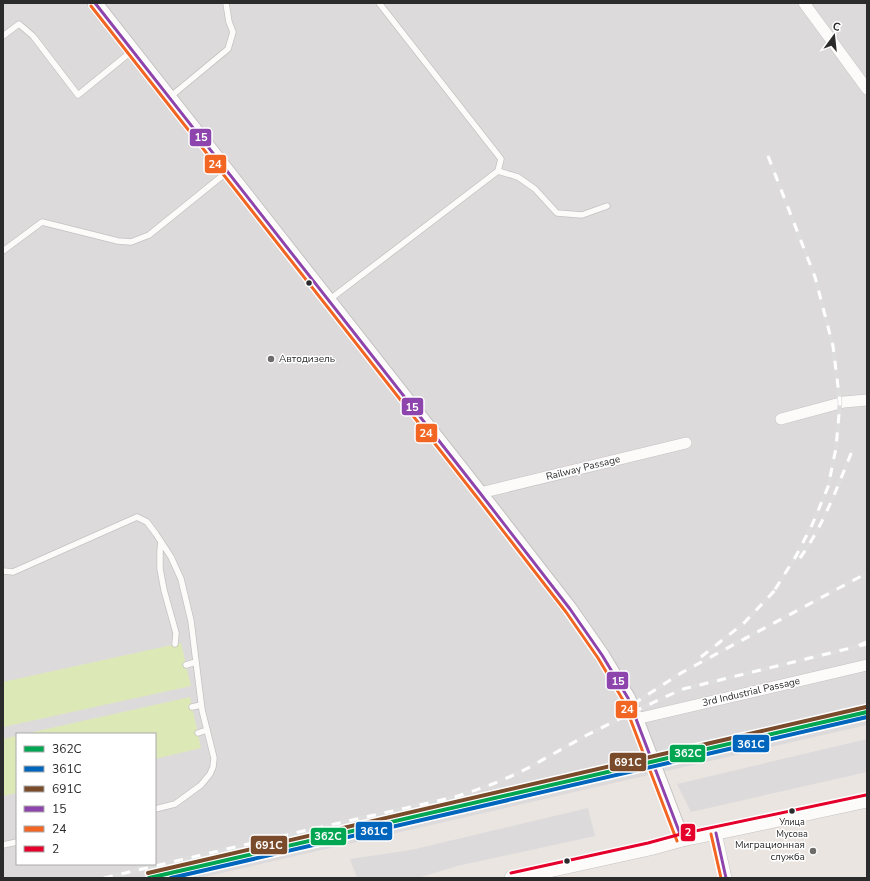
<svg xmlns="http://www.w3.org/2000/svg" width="870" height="881" viewBox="0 0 870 881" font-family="'Nunito Sans',sans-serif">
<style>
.industrial{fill:#dddadc;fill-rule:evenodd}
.pitch{fill:#dde8b7}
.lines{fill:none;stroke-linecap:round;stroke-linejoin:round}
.service-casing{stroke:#c4c2c2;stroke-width:7}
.minor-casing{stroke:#c4c2c2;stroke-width:12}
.tertiary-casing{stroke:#c4c2c2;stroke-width:16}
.secondary-casing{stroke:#c4c2c2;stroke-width:16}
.service{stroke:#fcfbfa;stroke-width:5.5}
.minor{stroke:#fcfbfa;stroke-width:11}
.tertiary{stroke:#fcfbfa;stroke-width:14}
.secondary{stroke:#fcfbfa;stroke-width:15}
.rail-casing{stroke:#deddde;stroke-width:4.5}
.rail{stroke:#fff;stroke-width:3;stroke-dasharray:9;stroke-linecap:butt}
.bus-1-casing{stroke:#fff;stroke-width:6}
.bus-2-casing{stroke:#fff;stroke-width:6}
.bus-3-casing{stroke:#fff;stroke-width:6}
.bus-1{stroke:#8e44ad;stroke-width:3}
.bus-2{stroke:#f26522;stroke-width:3}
.bus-3{stroke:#e4002b;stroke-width:3}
.rail-1-casing{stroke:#fff;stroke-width:7}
.rail-2-casing{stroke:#fff;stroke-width:7}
.rail-3-casing{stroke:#fff;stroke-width:7}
.rail-1{stroke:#00a651;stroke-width:4}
.rail-2{stroke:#0065bd;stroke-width:4}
.rail-3{stroke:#7a4b2a;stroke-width:4}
.bus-dot{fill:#2b2b2b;stroke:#fff;stroke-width:1.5}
.poi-dot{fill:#6e6c6a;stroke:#fff;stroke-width:1.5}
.labels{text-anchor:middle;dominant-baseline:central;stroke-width:3;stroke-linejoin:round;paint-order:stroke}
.bus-label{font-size:9px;fill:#2b2b2b;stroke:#fff}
.poi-label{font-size:10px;fill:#2b2b2b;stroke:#fff;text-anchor:start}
.street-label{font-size:10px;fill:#2b2b2b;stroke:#fff}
.line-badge{stroke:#fff;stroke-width:1.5}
.badge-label{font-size:11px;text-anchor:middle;font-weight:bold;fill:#fff}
</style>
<rect width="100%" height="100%" fill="#eae5e0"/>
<g class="industrial">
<path d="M3,3H867V725L200,878H3ZM17,734H155V864H17Z"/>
<path d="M867,739V772L691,812L677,784Z"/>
<path d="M588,808L595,836L457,866L418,878H357L350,859L411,850Z"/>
</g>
<g class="pitch">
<path d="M181,643L191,686L3,727V682Z"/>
<path d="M190,697L201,748L155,759V734H24Z"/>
<path d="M17,736V793L3,796V739Z"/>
</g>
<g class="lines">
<defs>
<g id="service">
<path d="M379,3L501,159L498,171L518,177L535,189L557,213L582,215L607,206"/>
<path d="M3,36L19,24L33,36L78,95L132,51"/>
<path d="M170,97L228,49L233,32L229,22L226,3"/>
<path d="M3,251L42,222L118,241L131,242L149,235L227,172"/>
<path d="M329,300L498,171"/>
<path d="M161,542L160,551V569L164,590L176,633L175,644"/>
<path d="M3,571L13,572L137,517L147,522L156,534L171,557L181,579L191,621L202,710L214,758L213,767L210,774L201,785L175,804L155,809"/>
<path d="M186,665L196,662"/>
<path d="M192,707L201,705"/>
<path d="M198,733L207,730"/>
<path d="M3,845L17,842"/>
</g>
<g id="minor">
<path d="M804,3L867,89"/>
<path d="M781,419L844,402L867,400"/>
<path d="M480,493L686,443"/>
<path d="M636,719L867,665"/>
<path d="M716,833L726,878"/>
</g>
<path id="tertiary" d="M95,3L480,493L570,609L602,655L628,698L682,839"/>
<path id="secondary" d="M512,878L649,848L682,839L737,828L867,800"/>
</defs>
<use href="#service" class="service-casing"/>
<use href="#minor" class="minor-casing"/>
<use href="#tertiary" class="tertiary-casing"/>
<use href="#secondary" class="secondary-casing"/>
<use href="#service" class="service"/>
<use href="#minor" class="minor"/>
<use href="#tertiary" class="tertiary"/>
<use href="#secondary" class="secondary"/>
<defs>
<g id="rail">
<path d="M768,156L815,277L833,346L840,403L836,448L828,487L812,525L796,556L774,591"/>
<path d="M800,558C823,526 837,488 852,451"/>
<path d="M867,642L855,647L867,644"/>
<path d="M701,657L744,623L778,587"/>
<path d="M618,714L681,673L867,573"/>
<path d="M104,878L299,832L455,797C480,789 505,780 528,768C548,757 567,746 587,735C619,719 651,703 683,689L855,647"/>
</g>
</defs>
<use href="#rail" class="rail-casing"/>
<use href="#rail" class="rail"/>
<defs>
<g id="bus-1">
<path d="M95,3L480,493L570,609L602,655L628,698L682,839"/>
<path d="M716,833L726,878"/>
</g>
<g id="bus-2">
<path d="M91,6L476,496L566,612L598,658L623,700L677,841"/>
<path d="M711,834L721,878"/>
</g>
<path id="bus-3" d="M511,873L648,843L681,834L866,795"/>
</defs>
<use href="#bus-1" class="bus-1-casing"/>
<use href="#bus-2" class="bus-2-casing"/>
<use href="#bus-3" class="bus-3-casing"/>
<use href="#bus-1" class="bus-1"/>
<use href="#bus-2" class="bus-2"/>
<use href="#bus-3" class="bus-3"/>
<defs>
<path id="rail-1" d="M149,878L867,712"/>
<path id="rail-2" d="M171,878L867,717"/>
<path id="rail-3" d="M148,873L866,707"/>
</defs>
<use href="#rail-1" class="rail-1-casing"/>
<use href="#rail-2" class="rail-2-casing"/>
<use href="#rail-3" class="rail-3-casing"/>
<use href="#rail-1" class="rail-1"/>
<use href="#rail-2" class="rail-2"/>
<use href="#rail-3" class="rail-3"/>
</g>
<g class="bus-dot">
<circle cx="309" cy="283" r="3.5"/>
<circle cx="792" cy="811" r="3.5"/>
<circle cx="567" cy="861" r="3.5"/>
</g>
<g class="poi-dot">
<circle cx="271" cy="359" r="4"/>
<circle cx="813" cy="851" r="4"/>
</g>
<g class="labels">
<g class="bus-label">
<text x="792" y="822">Улица<tspan x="792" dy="12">Мусова</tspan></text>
</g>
<g class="poi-label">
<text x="279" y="359">Автодизель</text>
<text x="805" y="845" text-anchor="end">Миграционная<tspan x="805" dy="12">служба</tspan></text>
</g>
<g class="street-label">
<text transform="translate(583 468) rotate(-14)">Railway Passage</text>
<text transform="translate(751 692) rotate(-13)">3rd Industrial Passage</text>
</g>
</g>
<g class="line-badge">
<rect x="189" y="128" width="23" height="19" rx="4" fill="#8e44ad"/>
<rect x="204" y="154" width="23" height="20" rx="4" fill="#f26522"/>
<rect x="401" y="397" width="23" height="19" rx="4" fill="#8e44ad"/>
<rect x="415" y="423" width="23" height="20" rx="4" fill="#f26522"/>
<rect x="606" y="671" width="23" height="19" rx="4" fill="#8e44ad"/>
<rect x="615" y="700" width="23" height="19" rx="4" fill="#f26522"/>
<rect x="732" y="734" width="38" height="19" rx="4" fill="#0065bd"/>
<rect x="669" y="744" width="37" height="19" rx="4" fill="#00a651"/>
<rect x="609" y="752" width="38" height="20" rx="4" fill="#7a4b2a"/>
<rect x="355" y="821" width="38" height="20" rx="4" fill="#0065bd"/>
<rect x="680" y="823" width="16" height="19" rx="4" fill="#e4002b"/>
<rect x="310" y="827" width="37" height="19" rx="4" fill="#00a651"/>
<rect x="250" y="835" width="38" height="20" rx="4" fill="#7a4b2a"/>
</g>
<g class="badge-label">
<text x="201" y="141">15</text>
<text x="215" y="168">24</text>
<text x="412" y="411">15</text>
<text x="426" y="437">24</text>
<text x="618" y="685">15</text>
<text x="627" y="713">24</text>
<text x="751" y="748">361С</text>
<text x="688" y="757">362С</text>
<text x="628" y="766">691С</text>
<text x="374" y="835">361С</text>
<text x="688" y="836">2</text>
<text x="328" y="840">362С</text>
<text x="269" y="849">691С</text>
</g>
<rect width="870" height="881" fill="none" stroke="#2b2b2b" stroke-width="8"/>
<rect x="16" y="733" width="140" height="132" fill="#ffffff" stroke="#aaaaaa"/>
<rect x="24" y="746" width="20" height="6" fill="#00a651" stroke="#aaaaaa"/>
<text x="52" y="753" font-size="12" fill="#2b2b2b">362С</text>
<rect x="24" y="766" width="20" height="6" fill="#0065bd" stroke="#aaaaaa"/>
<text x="52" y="773" font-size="12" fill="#2b2b2b">361С</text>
<rect x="24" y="786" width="20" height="6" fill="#7a4b2a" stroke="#aaaaaa"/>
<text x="52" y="793" font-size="12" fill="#2b2b2b">691С</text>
<rect x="24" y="806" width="20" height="6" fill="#8e44ad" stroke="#aaaaaa"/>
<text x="52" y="813" font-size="12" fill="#2b2b2b">15</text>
<rect x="24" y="826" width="20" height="6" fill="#f26522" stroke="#aaaaaa"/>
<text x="52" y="833" font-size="12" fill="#2b2b2b">24</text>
<rect x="24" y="846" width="20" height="6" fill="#e4002b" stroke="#aaaaaa"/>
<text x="52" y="853" font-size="12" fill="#2b2b2b">2</text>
<g transform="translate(834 36) rotate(15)" stroke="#ffffff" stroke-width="3" paint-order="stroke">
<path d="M0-3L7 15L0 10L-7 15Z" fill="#2b2b2b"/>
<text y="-6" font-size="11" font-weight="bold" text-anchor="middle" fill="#2b2b2b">С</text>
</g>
</svg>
